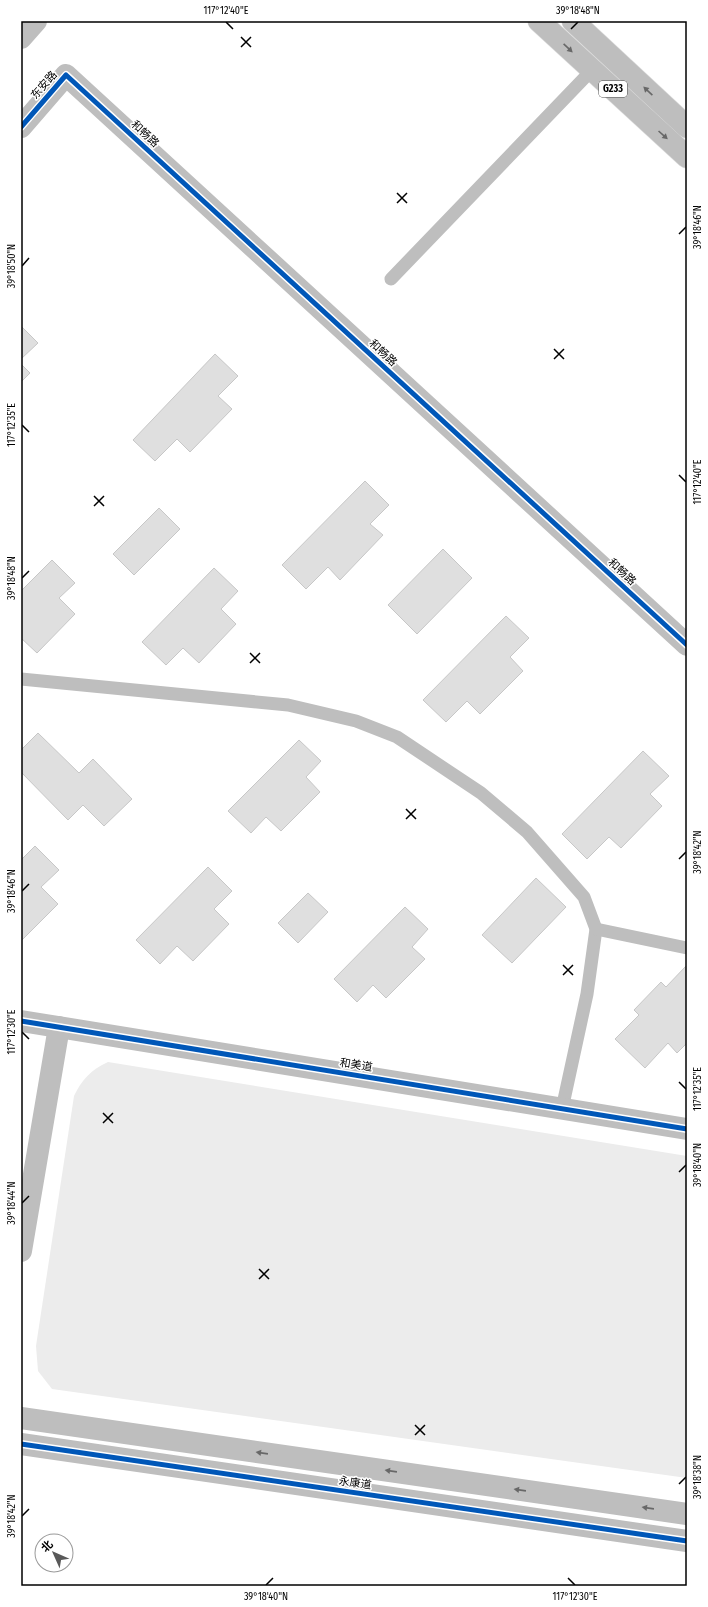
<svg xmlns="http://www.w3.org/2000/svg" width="708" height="1607" viewBox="0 0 708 1607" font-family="'Fira Sans Condensed','Noto Sans SC',sans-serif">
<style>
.green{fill:#ececec}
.building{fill:#dfdfdf;stroke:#c7c7c7}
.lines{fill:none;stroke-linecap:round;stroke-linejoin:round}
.trunk-casing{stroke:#dbdbdb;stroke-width:23}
.service{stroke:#bebebe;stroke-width:13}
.minor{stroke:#bebebe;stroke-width:22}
.tertiary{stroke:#bebebe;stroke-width:22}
.trunk{stroke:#bebebe;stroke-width:22}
.cycleway-casing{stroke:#fff;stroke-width:8}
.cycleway{stroke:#0057b8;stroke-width:5}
.oneway{fill:#686868}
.ticks{fill:none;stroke:#000;stroke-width:1.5}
.labels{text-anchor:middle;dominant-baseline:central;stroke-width:3;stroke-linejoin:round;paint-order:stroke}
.shield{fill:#fff;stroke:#4c4c4c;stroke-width:1}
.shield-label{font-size:10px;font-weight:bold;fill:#000}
.street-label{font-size:11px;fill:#000;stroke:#fff}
.neatline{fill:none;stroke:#000;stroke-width:1.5}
.ticks-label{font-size:10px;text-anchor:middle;fill:#000}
</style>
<rect width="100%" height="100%" fill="#fff"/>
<path class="green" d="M108,1062L687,1156V1478L52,1389L38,1371L36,1346L74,1096C82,1079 91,1070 108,1062Z"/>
<g class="building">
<path d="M21,326L38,343L21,359Z"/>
<path d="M215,354L238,376L218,396L232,409L190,452L177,439L155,461L133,440Z"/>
<path d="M21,364L30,373L21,382Z"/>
<path d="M365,481L389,505L370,524L383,535L340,580L328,567L306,589L282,565Z"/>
<path d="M159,508L180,529L134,575L113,554Z"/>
<path d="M443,549L472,578L417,634L388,605Z"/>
<path d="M52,560L75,583L59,598L75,614L37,653L21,638V591Z"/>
<path d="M214,568L238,591L221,609L236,624L199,663L183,648L166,665L142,642Z"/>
<path d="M506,616L529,638L510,657L523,671L480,714L467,701L446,722L423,700Z"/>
<path d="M38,733L79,773L93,759L132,799L104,826L83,805L68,820L21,772V750Z"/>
<path d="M299,740L321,761L306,777L320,792L281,831L266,817L251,833L228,811Z"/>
<path d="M643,751L669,776L650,794L662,806L621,848L609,837L587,859L562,834Z"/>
<path d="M35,846L59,870L41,887L58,904L21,941V860Z"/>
<path d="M208,867L232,891L214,909L229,924L193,961L177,946L160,964L136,940Z"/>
<path d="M536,878L566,907L512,963L482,935Z"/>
<path d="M308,893L328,912L298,943L278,923Z"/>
<path d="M405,907L428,929L412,947L425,959L386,998L373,985L357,1002L334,979Z"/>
<path d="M686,966L687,1043L677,1053L668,1043L645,1068L615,1039L639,1015L634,1010L661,982L666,987Z"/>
</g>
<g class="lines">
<defs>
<g id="trunk">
<path d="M539,21L687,157"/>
<path d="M573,21L687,127"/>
</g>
</defs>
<use href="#trunk" class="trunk-casing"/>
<g class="service">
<path d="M391,279L592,70"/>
<path d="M21,679L288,705L356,721L397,737L481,793L527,832L584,897L596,929L587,994L562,1109"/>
<path d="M596,929L687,948"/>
</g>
<g class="minor">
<path d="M21,38L36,21"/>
<path d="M21,1021L687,1129"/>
<path d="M21,1251L59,1027"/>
</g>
<g class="tertiary">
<path d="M21,127L66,75L687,645"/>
<path d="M21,1418L687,1514"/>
<path d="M21,1444L687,1541"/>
</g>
<use href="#trunk" class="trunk"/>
<defs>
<g id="cycleway">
<path d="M21,127L66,75L687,645"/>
<path d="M21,1021L687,1129"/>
<path d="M21,1444L687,1541"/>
</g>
</defs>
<use href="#cycleway" class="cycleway-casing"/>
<use href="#cycleway" class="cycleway"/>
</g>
<defs><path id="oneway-solid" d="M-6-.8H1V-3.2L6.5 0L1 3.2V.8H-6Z"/></defs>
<g class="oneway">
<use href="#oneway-solid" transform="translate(568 48) rotate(43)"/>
<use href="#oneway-solid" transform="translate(648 91) rotate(-137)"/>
<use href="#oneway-solid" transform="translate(663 135) rotate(42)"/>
<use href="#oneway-solid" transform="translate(262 1453) rotate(-172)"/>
<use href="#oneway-solid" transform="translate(391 1471) rotate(-172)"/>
<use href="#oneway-solid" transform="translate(520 1490) rotate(-172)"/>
<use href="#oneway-solid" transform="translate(648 1508) rotate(-172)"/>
</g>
<path class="ticks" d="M226,22L233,29M571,29L578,22M241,37L251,47M241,47L251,37M397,193L407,203M397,203L407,193M679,234L686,227M22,266L29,258M554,349L564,359M554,359L564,349M22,425L29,432M679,475L686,482M94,496L104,506M94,506L104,496M22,578L29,571M250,653L260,663M250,663L260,653M406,809L416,819M406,819L416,809M679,859L686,852M22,891L29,884M563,965L573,975M563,975L573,965M22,1032L29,1039M679,1082L686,1089M103,1113L113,1123M103,1123L113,1113M679,1172L686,1165M22,1203L29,1196M259,1269L269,1279M259,1279L269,1269M415,1425L425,1435M415,1435L425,1425M679,1484L686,1477M22,1516L29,1509M568,1578L575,1585M266,1585L273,1578"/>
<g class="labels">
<rect class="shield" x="599" y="81" width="28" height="16" rx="3"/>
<g class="shield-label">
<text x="613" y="89">G233</text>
</g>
<g class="street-label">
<text transform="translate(44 85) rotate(-49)">东安路</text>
<text transform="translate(145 134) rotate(43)">和畅路</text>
<text transform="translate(383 353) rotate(43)">和畅路</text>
<text transform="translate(622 572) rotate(43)">和畅路</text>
<text transform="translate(356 1065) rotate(9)">和美道</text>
<text transform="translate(355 1483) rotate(8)">永康道</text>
</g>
</g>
<rect width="708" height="1607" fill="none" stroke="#ffffff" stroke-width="44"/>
<g transform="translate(54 1553) rotate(315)"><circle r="19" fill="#ffffff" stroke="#999999"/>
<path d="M0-3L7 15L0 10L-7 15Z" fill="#595959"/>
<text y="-6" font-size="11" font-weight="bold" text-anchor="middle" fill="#000000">北</text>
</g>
<rect x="22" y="22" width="664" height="1563" class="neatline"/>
<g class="ticks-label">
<text x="226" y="14">117°12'40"E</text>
<text x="578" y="14">39°18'48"N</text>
<text transform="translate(697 227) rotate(-90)" y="4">39°18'46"N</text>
<text transform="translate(11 266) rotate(-90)" y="4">39°18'50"N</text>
<text transform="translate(11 425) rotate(-90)" y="4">117°12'35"E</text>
<text transform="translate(697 482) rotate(-90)" y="4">117°12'40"E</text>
<text transform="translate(11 578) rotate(-90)" y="4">39°18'48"N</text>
<text transform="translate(697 852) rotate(-90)" y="4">39°18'42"N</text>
<text transform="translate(11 891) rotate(-90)" y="4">39°18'46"N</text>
<text transform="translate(11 1032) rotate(-90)" y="4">117°12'30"E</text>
<text transform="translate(697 1089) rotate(-90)" y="4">117°12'35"E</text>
<text transform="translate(697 1165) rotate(-90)" y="4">39°18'40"N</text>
<text transform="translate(11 1203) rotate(-90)" y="4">39°18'44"N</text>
<text transform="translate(697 1477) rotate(-90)" y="4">39°18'38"N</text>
<text transform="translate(11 1516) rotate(-90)" y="4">39°18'42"N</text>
<text x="266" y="1600">39°18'40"N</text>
<text x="575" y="1600">117°12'30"E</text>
</g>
</svg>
